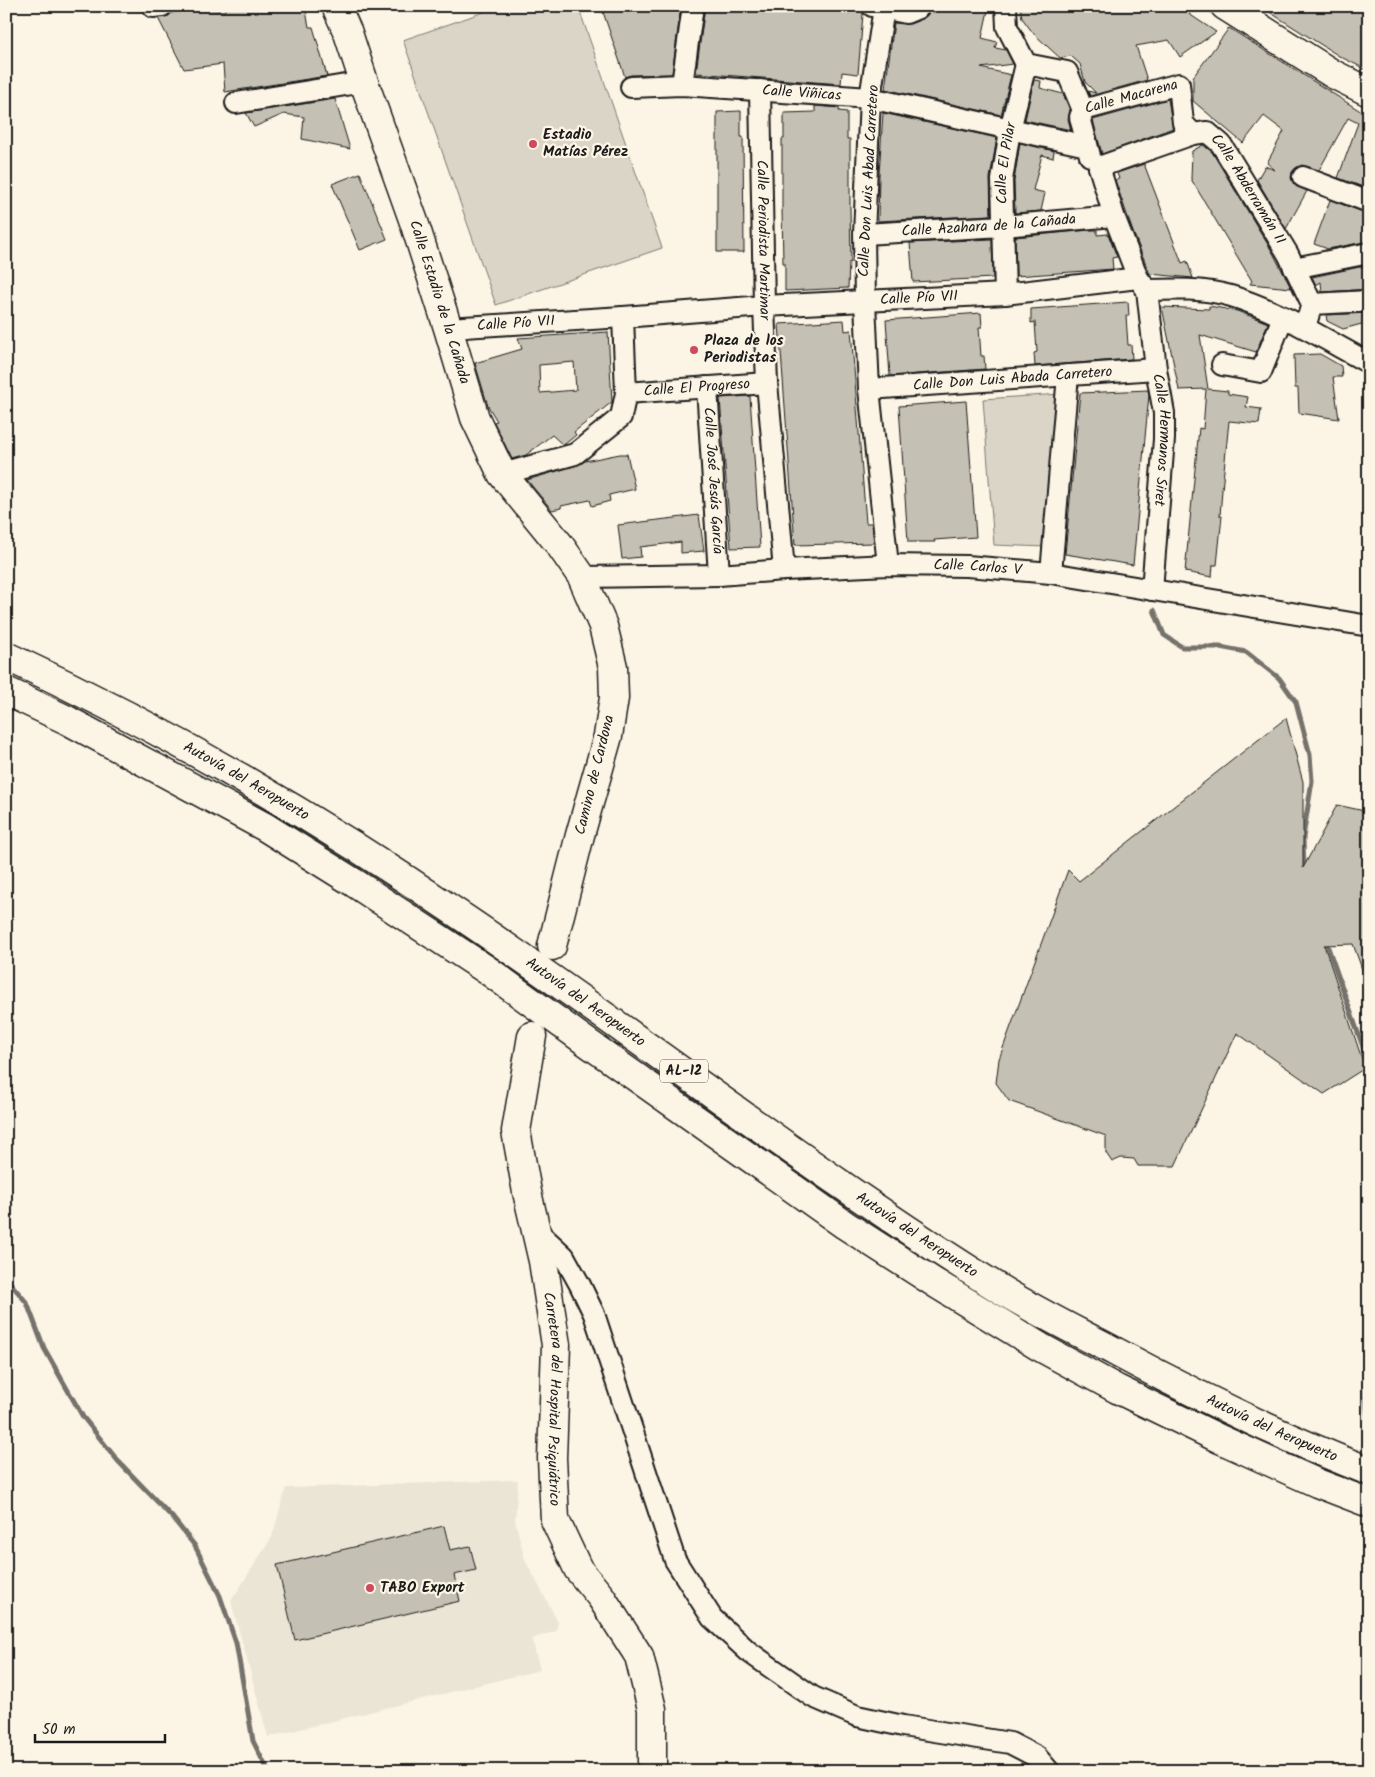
<svg xmlns="http://www.w3.org/2000/svg" width="1375" height="1777" viewBox="0 0 1375 1777" font-family="Kalam,sans-serif">
<style>
.built{fill:#ebe5d6}
.green{fill:#dbd5c8;stroke:#7c7872}
.lines{fill:none;stroke-linecap:round;stroke-linejoin:round}
.stream{stroke:#75726c;stroke-width:5}
.building{fill:#c4c0b3;stroke:#1c1c1c;fill-rule:evenodd}
.street-casing{stroke:#1c1c1c;stroke-width:24}
.secondary-casing{stroke:#1c1c1c;stroke-width:31}
.primary-casing{stroke:#1c1c1c;stroke-width:31}
.highway-casing{stroke:#1c1c1c;stroke-width:31}
.street{stroke:#fcf5e5;stroke-width:20}
.secondary{stroke:#fcf5e5;stroke-width:28}
.primary{stroke:#fcf5e5;stroke-width:28}
.highway{stroke:#fcf5e5;stroke-width:28}
.poi-dot{fill:#d1495b;stroke:#fcf5e5;stroke-width:2}
.labels{text-anchor:middle;dominant-baseline:central;stroke-width:4.5;stroke-linejoin:round;paint-order:stroke}
.shield{fill:#fcf5e5;stroke:#5f5d58;stroke-width:1}
.shield-label{font-size:14px;font-weight:bold;fill:#1c1c1c}
.street-label{font-size:15px;fill:#1c1c1c;stroke:#fcf5e5}
.poi-label{font-size:15px;font-weight:bold;fill:#1c1c1c;stroke:#fcf5e5;text-anchor:start}
</style>
<rect width="100%" height="100%" fill="#fcf5e5"/>
<filter id="ink" filterUnits="userSpaceOnUse"><feTurbulence type="fractalNoise" baseFrequency=".02" numOctaves="2"/><feDisplacementMap in="SourceGraphic" scale="10" xChannelSelector="R" yChannelSelector="G"/><feConvolveMatrix kernelMatrix="1 2 1 2 8 2 1 2 1" color-interpolation-filters="sRGB"/></filter>
<g filter="url(#ink)">
<path class="built" d="M518,1480L515,1520L525,1560L558,1622L556,1631L532,1639L540,1670L268,1737L231,1601L272,1537L286,1488Z"/>
<g class="green">
<path d="M501,6H578L662,248L496,305L403,40Z"/>
<path d="M1061,394L1046,547L994,545L983,399Z"/>
</g>
<g class="lines">
<g class="stream">
<path d="M1154,610L1164,635L1182,647H1220L1246,652L1279,678L1296,702L1310,755L1312,781L1303,837L1304,872"/>
<path d="M1325,939L1369,1064"/>
<path d="M6,1278L27,1303L44,1348L83,1417L118,1461L172,1517L195,1546L220,1596L236,1643L253,1741L268,1771"/>
<path d="M1369,1362C1364,1385 1365,1400 1369,1424"/>
</g>
</g>
<g class="building">
<path d="M225,6H305L309,27H313L327,76L225,92L223,64L184,69L158,18L169,16L171,13L203,9L225,11Z"/>
<path d="M601,6H681L672,74L631,75L625,77Z"/>
<path d="M705,6H803L844,10L845,6H860L863,14L858,74L842,72L841,84L696,73Z"/>
<path d="M930,6H989L982,38L997,42L995,48L1006,50L1013,64L981,68L1011,75L1001,115L885,89L894,23L910,24L923,19L928,14Z"/>
<path d="M1020,6H1194L1189,14L1216,32L1180,57L1169,40L1136,46L1147,80L1090,96L1088,91L1096,93L1085,82L1080,64L1071,56L1060,58L1033,33L1022,18Z"/>
<path d="M1260,6H1369V71L1339,56Z"/>
<path d="M1229,28L1362,112L1364,106L1369,107V189L1338,178L1358,123L1348,118L1319,170L1302,165L1296,168L1292,172L1291,178L1294,184L1307,191L1286,229L1257,180L1265,166L1275,170L1267,163L1284,131L1264,116L1243,143L1193,101V77Z"/>
<path d="M1034,80L1041,81L1040,88L1063,94L1070,110L1068,119L1071,130L1025,120Z"/>
<path d="M335,99L350,149L302,139L304,117L284,114L254,127L246,113Z"/>
<path d="M1168,99L1173,128L1102,154L1093,120Z"/>
<path d="M815,106L839,108V111L847,112V139H850V207L851,263L849,262L848,288L785,291V263H783L782,209V139H784V113L815,112Z"/>
<path d="M741,111V137H743L744,252H717V112Z"/>
<path d="M883,113L997,138L990,178L991,215L878,221L879,174Z"/>
<path d="M1020,143L1054,151L1053,158L1042,155L1033,190L1045,193L1041,211L1015,213L1014,181Z"/>
<path d="M1203,145L1212,152L1273,253L1291,288L1250,284L1252,281L1191,179L1192,151Z"/>
<path d="M1144,164L1182,263L1187,261L1193,278L1150,274L1133,232L1115,180L1119,179L1117,173Z"/>
<path d="M360,173L387,239L360,250L332,184Z"/>
<path d="M1330,200L1369,214V241L1328,249L1314,244Z"/>
<path d="M1090,230H1097V235L1108,234L1117,257L1112,258L1113,269L1016,276L1015,237Z"/>
<path d="M992,239L993,278L913,282L910,243Z"/>
<path d="M1369,265V289L1322,292L1321,282L1316,285L1312,277Z"/>
<path d="M1128,302L1129,316H1126L1128,345H1131L1132,359L1035,366L1034,353L1037,352L1035,322L1031,323V309Z"/>
<path d="M1209,306L1237,311L1268,323L1256,352L1200,335L1208,389L1228,391V394L1248,397L1246,407L1261,409L1259,424L1229,421L1222,490L1220,516H1222L1217,565H1213L1212,577L1185,572L1199,428L1203,429L1206,389L1179,390L1162,307L1209,309Z"/>
<path d="M981,313L982,327H979L981,356H984L985,369L890,376L886,320Z"/>
<path d="M1369,313V322L1343,329L1327,321L1326,315Z"/>
<path d="M844,320L845,331L851,330L866,523H872L874,543L795,545L779,324Z"/>
<path d="M608,332L612,402L574,432L576,435L565,444L563,445L552,435L526,455L512,459L494,422L497,421L488,406L475,363L522,349L518,338ZM574,362L576,390L540,393L539,365Z"/>
<path d="M1320,354L1341,366L1342,377H1333L1339,419L1299,413L1298,388H1295L1294,355Z"/>
<path d="M1148,390L1149,395L1133,565L1065,554L1080,393Z"/>
<path d="M750,396L760,547L731,548L720,398Z"/>
<path d="M966,401L976,537L934,540L935,542H908L899,406Z"/>
<path d="M620,454H627L635,489L609,495L610,501L592,506L590,500L561,506V508L552,510L527,480L578,465L585,461Z"/>
<path d="M699,515L704,551L681,553V542L640,547L641,557L622,559L618,525Z"/>
<path d="M1286,718L1303,782V868L1337,805L1369,812V983H1367L1353,944L1324,945L1365,1068L1324,1094L1237,1033L1175,1166H1138L1134,1159L1121,1158L1112,1162L1106,1153V1136L1009,1101L996,1083L999,1059L1068,870L1079,881Z"/>
<path d="M444,1526L450,1550L470,1546L476,1570L454,1575L460,1601L295,1640L277,1565Z"/>
</g>
<g class="lines">
<defs>
<g id="street">
<path d="M872,6L906,13L918,8V6"/>
<path d="M1006,6L1007,27L1026,64"/>
<path d="M153,7L162,6"/>
<path d="M884,8L870,98L864,234L865,302L869,389L888,565"/>
<path d="M1026,64L1067,72L1083,110"/>
<path d="M682,85L693,6"/>
<path id="s1" d="M631,87L682,85L870,98L1087,146"/>
<path id="s2" d="M760,90L764,306L767,383L784,570"/>
<path d="M236,103L364,82"/>
<path id="s3" d="M1083,110L1179,84L1183,123L1193,134"/>
<path d="M1083,110L1080,117L1090,156"/>
<path id="s4" d="M1099,167L1193,134L1207,132L1221,144L1288,254L1312,304L1305,327"/>
<path d="M1099,167L1114,216L1138,278"/>
<path d="M1303,177L1369,202"/>
<path id="s5" d="M864,234L1003,226L1114,216"/>
<path d="M1294,268L1369,253"/>
<path id="s6" d="M1147,290L1156,369L1164,413V439L1152,590"/>
<path id="s7" d="M1005,294L1002,180L1010,130L1026,64"/>
<path d="M1312,304L1369,301"/>
<path id="s8" d="M448,328L623,317L764,306L1005,294L1138,278L1147,290C1175,289 1203,288 1231,296C1280,311 1324,339 1369,363"/>
<path d="M1222,365L1261,372L1283,317"/>
<path id="s9" d="M707,387L719,575"/>
<path id="s10" d="M869,389L1156,369"/>
<path id="s11" d="M626,393L767,383"/>
<path d="M502,474L575,454L621,417L626,393L623,317"/>
<path d="M1051,573L1068,375"/>
<path id="s12" d="M582,577L719,575L784,570L888,565L967,566L1051,573L1369,626"/>
<path d="M536,1230L564,1256L580,1285L594,1314L675,1560L712,1618L749,1652L813,1697L857,1716L903,1726L1010,1743L1037,1757L1049,1771"/>
</g>
<g id="secondary">
<path id="s13" d="M336,6L348,33L364,82L414,222L448,328L475,418L502,474L559,544L582,577L603,626L613,667L614,698L608,736L580,835L552,946"/>
<path id="s14" d="M532,1036L516,1131L527,1192L543,1261L556,1345L552,1458L555,1520L578,1569L601,1597L639,1656L652,1709V1771"/>
</g>
<path id="primary" d="M1225,6L1333,74L1369,92"/>
<g id="highway">
<path id="s15" d="M6,656C166,730 319,819 464,918C645,1040 817,1176 1003,1291C1039,1313 1078,1332 1116,1352C1198,1396 1282,1437 1369,1471"/>
<path d="M6,691L67,720L265,827L353,882L490,972L585,1041L845,1225L935,1283L1040,1347L1117,1389L1222,1440L1317,1483L1369,1503"/>
</g>
</defs>
<use href="#street" class="street-casing"/>
<use href="#secondary" class="secondary-casing"/>
<use href="#primary" class="primary-casing"/>
<use href="#highway" class="highway-casing"/>
<use href="#street" class="street"/>
<use href="#secondary" class="secondary"/>
<use href="#primary" class="primary"/>
<use href="#highway" class="highway"/>
</g>
</g>
<g class="poi-dot">
<circle cx="533" cy="144" r="5"/>
<circle cx="694" cy="350" r="5"/>
<circle cx="370" cy="1588" r="5"/>
</g>
<g class="labels">
<rect class="shield" x="660" y="1059.5" width="48" height="23" rx="4"/>
<g class="shield-label">
<text x="684" y="1071">AL-12</text>
</g>
<g class="street-label">
<text stroke="none"><textPath href="#s1" startOffset="171">Calle Viñicas</textPath></text>
<text stroke="none"><textPath href="#s3" startOffset="50">Calle Macarena</textPath></text>
<text stroke="none"><textPath href="#s7" startOffset="131">Calle El Pilar</textPath></text>
<text transform="translate(869 181) rotate(-87)">Calle Don Luis Abad Carretero</text>
<text stroke="none"><textPath href="#s4" startOffset="185">Calle Abderramán II</textPath></text>
<text stroke="none"><textPath href="#s5" startOffset="125">Calle Azahara de la Cañada</textPath></text>
<text stroke="none"><textPath href="#s2" startOffset="150">Calle Periodista Martimar</textPath></text>
<text stroke="none"><textPath href="#s8" startOffset="472">Calle Pío VII</textPath></text>
<text stroke="none"><textPath href="#s13" startOffset="314">Calle Estadio de la Cañada</textPath></text>
<text stroke="none"><textPath href="#s8" startOffset="68">Calle Pío VII</textPath></text>
<text stroke="none"><textPath href="#s10" startOffset="144">Calle Don Luis Abada Carretero</textPath></text>
<text stroke="none"><textPath href="#s11" startOffset="71">Calle El Progreso</textPath></text>
<text stroke="none"><textPath href="#s6" startOffset="151">Calle Hermanos Siret</textPath></text>
<text stroke="none"><textPath href="#s9" startOffset="94">Calle José Jesús García</textPath></text>
<text stroke="none"><textPath href="#s12" startOffset="396">Calle Carlos V</textPath></text>
<text transform="translate(595 775) rotate(-76)">Camino de Cardona</text>
<text stroke="none"><textPath href="#s15" startOffset="271">Autovía del Aeropuerto</textPath></text>
<text stroke="none"><textPath href="#s15" startOffset="676">Autovía del Aeropuerto</textPath></text>
<text stroke="none"><textPath href="#s15" startOffset="1081">Autovía del Aeropuerto</textPath></text>
<text stroke="none"><textPath href="#s14" startOffset="368">Carretera del Hospital Psiquiátrico</textPath></text>
<text stroke="none"><textPath href="#s15" startOffset="1486">Autovía del Aeropuerto</textPath></text>
</g>
<g class="poi-label">
<text x="543" y="135">Estadio<tspan x="543" dy="17">Matías Pérez</tspan></text>
<text x="704" y="341">Plaza de los<tspan x="704" dy="17">Periodistas</tspan></text>
<text x="380" y="1588">TABO Export</text>
</g>
</g>
<rect width="1375" height="1777" fill="none" stroke="#fcf5e5" stroke-width="25"/>
<rect x="12" y="12" width="1350" height="1752" fill="none" stroke="#1c1c1c" stroke-width="2" filter="url(#ink)"/>
<path d="M35 1734v8h130v-8" fill="none" stroke="#1c1c1c" stroke-width="2.5"/>
<text x="42" y="1734" font-size="15" fill="#1c1c1c" stroke="#fcf5e5" stroke-width="4" paint-order="stroke">50 m</text>
</svg>
